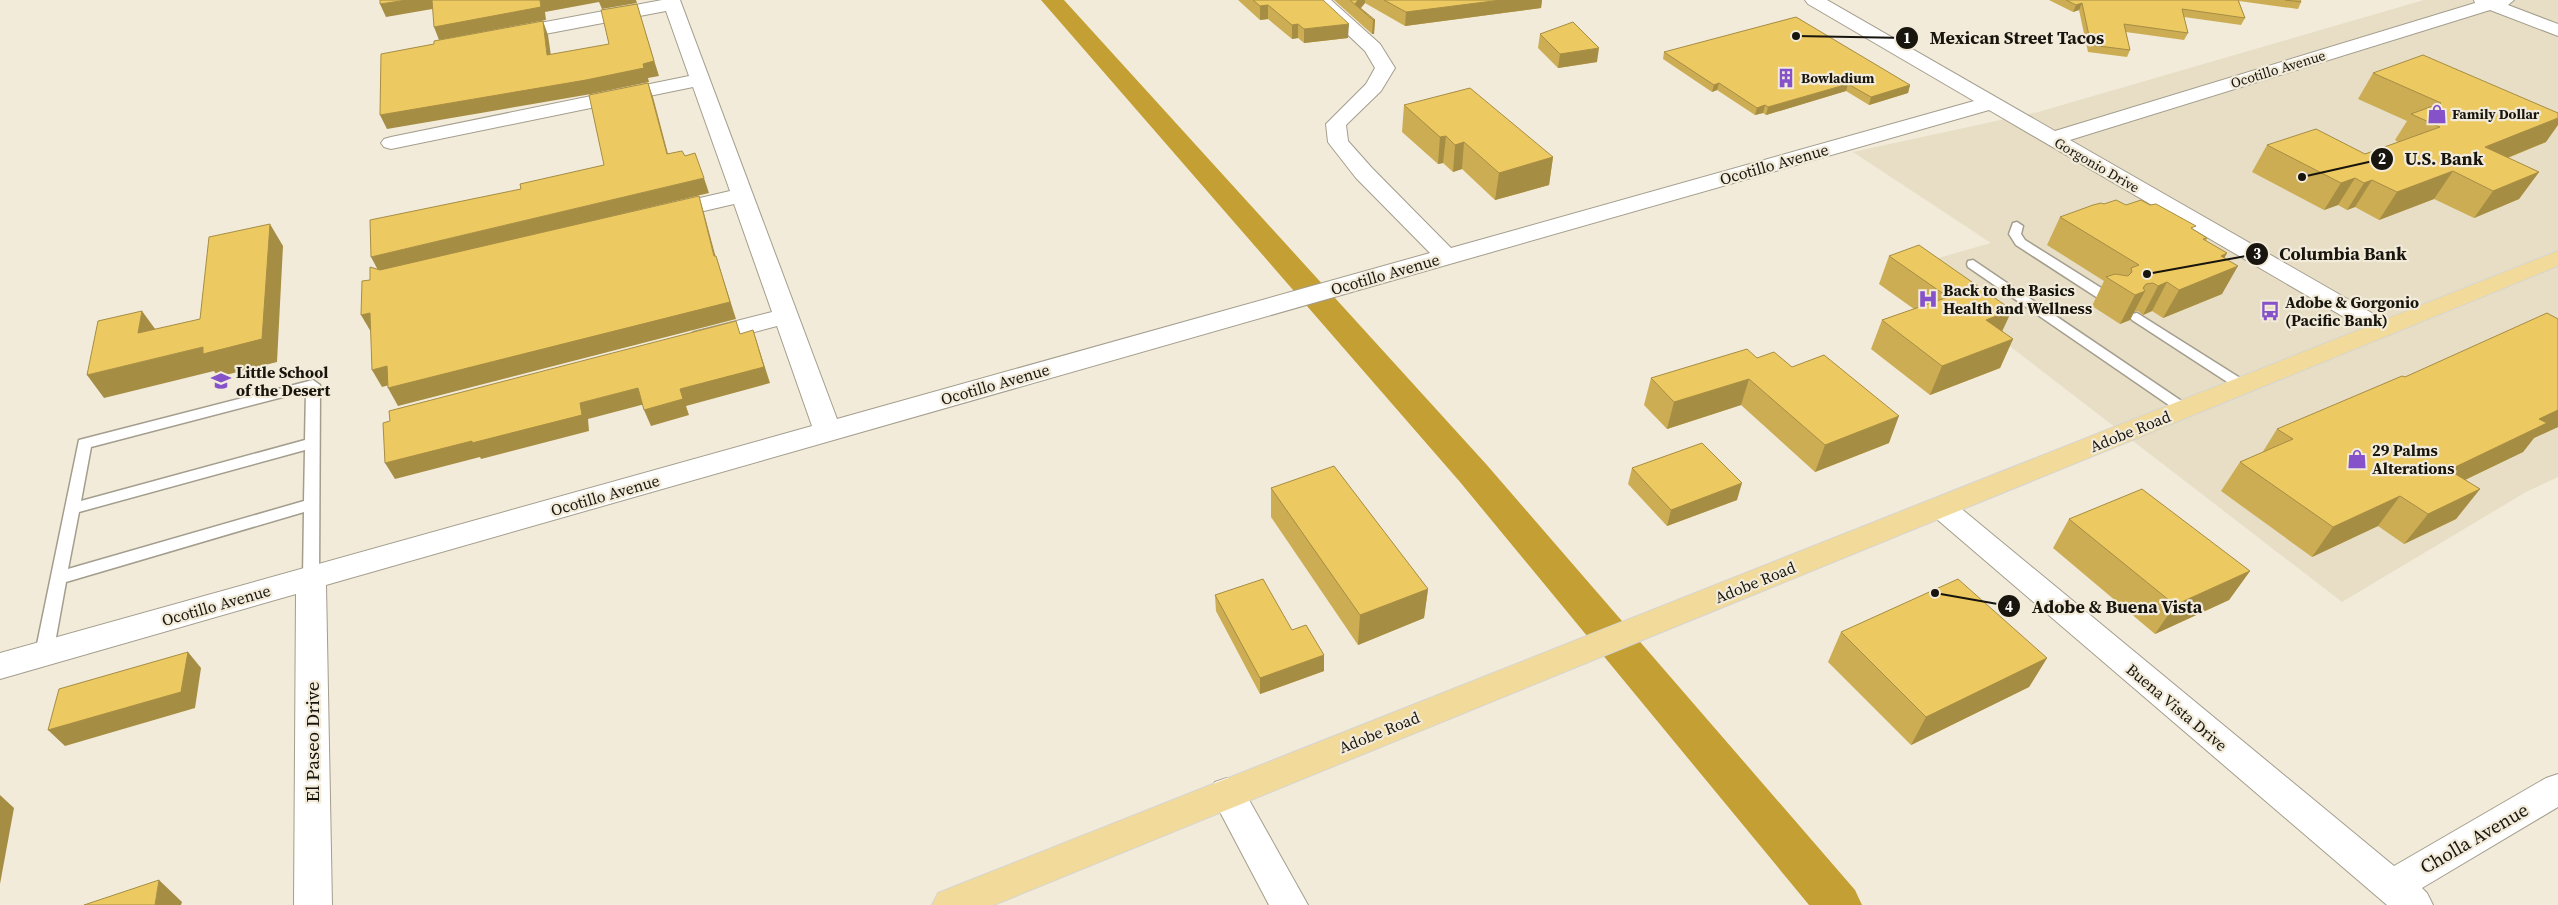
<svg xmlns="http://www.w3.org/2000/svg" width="2558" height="905" viewBox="0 0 2558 905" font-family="'Source Serif 4',serif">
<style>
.built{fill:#e7dec5}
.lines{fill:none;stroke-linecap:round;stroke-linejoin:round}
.canal{fill:#c4a034;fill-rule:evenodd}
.lane-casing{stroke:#a39d8d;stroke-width:3}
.street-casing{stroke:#a39d8d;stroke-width:2}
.primary-casing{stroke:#d5d5d4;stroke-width:2}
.lane{fill:#fff;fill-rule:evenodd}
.street{fill:#fff;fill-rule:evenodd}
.primary{fill:#f1da9a;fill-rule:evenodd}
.wall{fill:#ccad53}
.shaded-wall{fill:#a68d44}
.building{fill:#edc961;stroke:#a68d44}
.labels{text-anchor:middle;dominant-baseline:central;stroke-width:4.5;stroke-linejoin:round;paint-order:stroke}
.far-street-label{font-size:14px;fill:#18150f;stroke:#f2ebd9}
.far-poi-label{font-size:14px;font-weight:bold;fill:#18150f;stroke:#f2ebd9;text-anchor:start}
.street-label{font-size:16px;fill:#18150f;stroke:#f2ebd9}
.poi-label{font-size:16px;font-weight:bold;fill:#18150f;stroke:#f2ebd9;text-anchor:start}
.near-street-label{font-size:19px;fill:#18150f;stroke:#f2ebd9}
.leader{fill:none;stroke:#18150f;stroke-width:2}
.callout-dot{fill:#18150f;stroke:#f2ebd9;stroke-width:2}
.mark-label{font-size:15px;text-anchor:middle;font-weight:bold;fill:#fff}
.callout-label{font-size:18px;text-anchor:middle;font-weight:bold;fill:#18150f;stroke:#f2ebd9;stroke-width:4.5;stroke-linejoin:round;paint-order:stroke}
</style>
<rect width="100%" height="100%" fill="#f2ebd9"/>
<path class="built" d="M2424,0H2558V477L2526,492L2342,602L1907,267L1991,243L1853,152L2038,112Z"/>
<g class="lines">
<path class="canal" d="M1041,0H1064L1486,464L1855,890L1862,905H1809L1460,482Z"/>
<defs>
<g id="lane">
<path d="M2017,222L2023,226L2021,234L2025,240L2114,296L2116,299L2114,302H2104L2016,245L2009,234L2013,223Z"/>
<path d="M1973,260L2189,406L2191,409L2189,412H2179L1968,267L1967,264L1968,261Z"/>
<path d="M2137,313L2248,383L2250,386L2248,389H2238L2132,320L2130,317L2132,314Z"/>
<path d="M313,380L320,385L319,578L317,582L311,584L305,582L303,578L304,512L66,582L53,654L50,659L44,661L38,659L35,654L79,440ZM306,391L305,440L81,501L91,447ZM305,450L304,501L68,569L79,512Z"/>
</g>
<g id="street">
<path d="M662,0H680L837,419L1430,253L1356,178L1331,146L1328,142L1326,124L1366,84L1375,68L1365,51L1311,0H1331L1380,44L1395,68L1381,91L1346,125L1348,141L1372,168L1451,248L1974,101L1808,4L1805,0H1827L2055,131L2475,3L2474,0H2514L2508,5L2558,24V36L2490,10L2070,140L2391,324L2394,329L2391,334L2382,337L2373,334L1989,110L326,585L332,905H294L296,594L0,679V653L812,426L777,326L702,346L693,344L689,338L693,332L772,312L734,204L665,220L657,218L654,213L657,208L730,191L693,87L391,149L384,147L381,143L384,139L391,137L689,76L666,11L508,41L501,39L499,35L501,31L508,29Z"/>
<path d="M1942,498L1952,501L2394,866L2546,778L2558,774V807L2422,888L2427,893L2433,905H2387L1932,515L1928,508L1932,501Z"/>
<path d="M1227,778L1239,782L1308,905H1269L1210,793L1215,782Z"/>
</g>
<path id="primary" d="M2558,251V266L994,905H932L938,893Z"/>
</defs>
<use href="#lane" class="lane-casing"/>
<use href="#street" class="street-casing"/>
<use href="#primary" class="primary-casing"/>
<use href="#lane" class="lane"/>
<use href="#street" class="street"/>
<use href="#primary" class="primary"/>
</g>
<g class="wall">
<path d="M1238,0H1323L1348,38L1304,43L1298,38L1292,39L1268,19L1260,20Z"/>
<path d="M1334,0H1542L1541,8L1405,26L1365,3L1361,8L1375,20L1374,34H1372Z"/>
<path d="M2049,0H2300L2301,2L2298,9L2239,1L2245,18L2241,25L2184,17L2188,33L2184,40L2126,32L2130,50L2127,57L2088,52L2079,10L2073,12Z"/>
<path d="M1540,34L1597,62L1558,68L1538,48Z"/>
<path d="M1664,52L1910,85L1908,93L1869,105L1846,91L1766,115L1763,113L1755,115L1717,90L1712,92L1663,59Z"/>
<path d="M2373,73L2546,142L2508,158L2539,172L2519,199L2474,218L2434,199L2379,220L2355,207L2347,210L2338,205L2324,210L2252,172L2267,145L2365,154L2398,142L2395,140L2407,121L2358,99Z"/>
<path d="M1404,105L1553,157L1549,185L1495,200L1462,169L1453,172L1443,163L1438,164L1402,132Z"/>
<path d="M2126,205L2194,230L2207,238L2206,241L2227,253L2224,258L2222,294L2163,318L2152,311L2143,315L2138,311L2134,312L2130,320L2120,324L2092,306L2104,281L2047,245L2060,217Z"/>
<path d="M1889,256L2012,310L2002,331L2013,339L2000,368L1930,395L1871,349L1882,320L1914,309L1879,284Z"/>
<path d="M2558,319V427L2534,438L2523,452L2465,480L2480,489L2456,519L2404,544L2378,526L2312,557L2221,491L2240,462L2262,453L2277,429L2405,377Z"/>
<path d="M1757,358L1889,443L1815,472L1741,405L1667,429L1644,405L1651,378Z"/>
<path d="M1632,468L1737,500L1667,526L1628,484Z"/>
<path d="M1271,488L1428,589L1424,618L1358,645L1271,517Z"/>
<path d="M2069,519L2250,571L2229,600L2155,634L2053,548Z"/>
<path d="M1215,595L1292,630L1324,655V671L1260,694L1216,611Z"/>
<path d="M1841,632L2047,658L2029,687L1911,745L1828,662Z"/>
</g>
<g class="shaded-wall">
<path d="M407,0H434L438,8L386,17L380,4Z"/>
<path d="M540,0H636L637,3L602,9L599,2L545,12L546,20L439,40L434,27Z"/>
<path d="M1358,0H1365V3L1360,9L1355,4Z"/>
<path d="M1501,0H1542L1541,8L1405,26L1406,12Z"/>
<path d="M2082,3L2079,10L2073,12L2076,5Z"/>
<path d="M1268,5V19L1260,20V6Z"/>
<path d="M641,18L659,76L648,78L649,82L591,94L387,129L380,115L643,64Z"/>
<path d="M1373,20H1375L1374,34H1372Z"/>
<path d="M543,21L548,35L553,70L547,55Z"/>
<path d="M1298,24V38L1292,39V25Z"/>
<path d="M1349,24L1348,38L1304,43V29Z"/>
<path d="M1599,48L1597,62L1558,68L1560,54Z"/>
<path d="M648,83L653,97L672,169L667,154Z"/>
<path d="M1719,83L1717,90L1712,92L1714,85Z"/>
<path d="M1848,84L1846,91L1766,115L1768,107Z"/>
<path d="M1910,85L1908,93L1869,105L1871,97Z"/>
<path d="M1765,105L1763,113L1755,115L1757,108Z"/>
<path d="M2558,118V125L2546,142L2467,174L2485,147Z"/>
<path d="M1446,136L1443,163L1438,164L1440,137Z"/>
<path d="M1464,142L1462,169L1453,172L1455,145Z"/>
<path d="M1553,157L1549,185L1495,200L1499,173Z"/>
<path d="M2453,171L2434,199L2379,220L2397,192Z"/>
<path d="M2539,172L2519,199L2474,218L2493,191Z"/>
<path d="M704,178L709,193L379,272L371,257Z"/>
<path d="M2355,178L2338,205L2324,210L2341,183Z"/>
<path d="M2372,180L2355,207L2347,210L2364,183Z"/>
<path d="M699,196L704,213L720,273L714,256Z"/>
<path d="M270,224L283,246L277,362L218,377L214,371L104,398L87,375L203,347Z"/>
<path d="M2227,253L2215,275L2238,266L2222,294L2163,318L2179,290L2221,256Z"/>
<path d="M716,256L736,319L398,406L388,388Z"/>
<path d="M2167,282L2152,311L2143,315L2158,286Z"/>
<path d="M2146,284L2142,292L2145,291L2130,320L2120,324L2135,295Z"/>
<path d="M2012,310L1999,338L1986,320Z"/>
<path d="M142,311L158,333H138Z"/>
<path d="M370,313L371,332L361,315Z"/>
<path d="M753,330L770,383L686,406L689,415L651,426L644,410L680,389Z"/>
<path d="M2013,339L2000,368L1930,395L1942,366Z"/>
<path d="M387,366L397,383L382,387L372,370Z"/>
<path d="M1749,379L1741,405L1667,429L1674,402Z"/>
<path d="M638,388L645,404L588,419L589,431L481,459L480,457L395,479L385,463L580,403Z"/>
<path d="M2558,410V427L2534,438L2523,452L2425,499L2449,470L2539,419Z"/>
<path d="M1899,416L1889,443L1815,472L1825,445Z"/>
<path d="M1742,483L1737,500L1667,526L1671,510Z"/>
<path d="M2480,489L2456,519L2404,544L2428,514Z"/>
<path d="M2400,496L2378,526L2312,557L2333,527Z"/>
<path d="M2250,571L2229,600L2155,634L2175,605Z"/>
<path d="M1428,589L1424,618L1358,645L1360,615Z"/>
<path d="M188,652L201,668L195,708L65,746L48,730Z"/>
<path d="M1324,655V671L1260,694V678Z"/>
<path d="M2047,658L2029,687L1911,745L1926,717Z"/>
<path d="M0,795L14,808L0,884Z"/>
<path d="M159,880L182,902L181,905H155Z"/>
</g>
<g class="building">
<path d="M380,0H407L380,4Z"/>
<path d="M432,0H540L541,7L434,27Z"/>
<path d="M1253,0H1323L1349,24L1304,29L1298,24L1292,25L1268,5L1260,6Z"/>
<path d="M1350,0H1358L1355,4L1375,20H1373Z"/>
<path d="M1384,0H1501L1406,12Z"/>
<path d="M2066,0H2238L2245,18L2182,9L2188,33L2124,24L2130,50L2091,45L2082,3L2076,5Z"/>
<path d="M2285,0H2300L2301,2Z"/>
<path d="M637,4L654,61L643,64L644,68L586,80L380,115L381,54L434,44V41L543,21L547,55L609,44L601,10Z"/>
<path d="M1796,17L1910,85L1871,97L1848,84L1768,107L1765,105L1757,108L1719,83L1714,85L1664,52Z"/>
<path d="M1573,22L1599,48L1560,54L1540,34Z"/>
<path d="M2423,55L2558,113V118L2485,147L2539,172L2493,191L2453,171L2397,192L2372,180L2364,183L2355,178L2341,183L2267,145L2316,129L2365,154L2440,127L2411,114L2441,103L2373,73Z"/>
<path d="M648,83L667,154L682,151L685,156L695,153L704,178L371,257L370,220L521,189L520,184L604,165L589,95Z"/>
<path d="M1470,88L1553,157L1499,173L1464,142L1455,145L1446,136L1440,137L1404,105Z"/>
<path d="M699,196L714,256H716L730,302L388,388L387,366L372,370L370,313L361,315L362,281L370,280V267L380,270Z"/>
<path d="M2116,200L2126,205L2141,200L2150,205L2156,204L2196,226L2191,228L2207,238L2203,239L2227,253L2221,256L2238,266L2179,290L2167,282L2158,286L2153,283L2146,284L2143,288L2145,291L2135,295L2106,277L2115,274L2128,276L2132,272L2131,268L2139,265L2060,217L2093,205L2101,203L2104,204Z"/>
<path d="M270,224L262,339L203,354V347L87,375L98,321L142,311L138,333L200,319L209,237Z"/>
<path d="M1919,245L2012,310L1986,320L2013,339L1942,366L1882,320L1948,297L1889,256Z"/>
<path d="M2547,313L2558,319V410L2539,419L2547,423L2449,470L2480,489L2428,514L2400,496L2333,527L2240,462L2293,439L2277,429L2402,376L2405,377Z"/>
<path d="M736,321L740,334L753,330L764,367L680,389L683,399L644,410L638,388L580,403L582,415L472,443V441L385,463L383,423L390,421L389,411Z"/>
<path d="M1747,349L1757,358L1774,352L1792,367L1824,355L1899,416L1825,445L1749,379L1674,402L1651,378Z"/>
<path d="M1702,443L1742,483L1671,510L1632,468Z"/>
<path d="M1334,466L1428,589L1360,615L1271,488Z"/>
<path d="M2142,489L2250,571L2175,605L2069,519Z"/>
<path d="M1263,579L1292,630L1306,625L1324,655L1260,678L1215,595Z"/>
<path d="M1958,579L2047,658L1926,717L1841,632Z"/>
<path d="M188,652L181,692L48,730L59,689Z"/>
<path d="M159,880L155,905H84Z"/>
</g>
<defs>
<symbol id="building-bare" viewBox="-9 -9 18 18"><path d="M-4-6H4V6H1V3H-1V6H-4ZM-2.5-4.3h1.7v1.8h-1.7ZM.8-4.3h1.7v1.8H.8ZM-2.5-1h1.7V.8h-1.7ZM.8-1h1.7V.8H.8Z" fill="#8552ca" stroke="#f2ebd9" stroke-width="2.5" paint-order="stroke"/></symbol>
<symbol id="shop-bare" viewBox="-9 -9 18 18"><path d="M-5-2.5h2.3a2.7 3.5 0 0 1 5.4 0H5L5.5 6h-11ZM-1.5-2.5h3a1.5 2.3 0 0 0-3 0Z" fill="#8552ca" stroke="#f2ebd9" stroke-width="2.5" paint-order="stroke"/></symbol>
<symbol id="hospital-bare" viewBox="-9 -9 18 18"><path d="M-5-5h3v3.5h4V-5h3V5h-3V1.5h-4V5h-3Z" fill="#8552ca" stroke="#f2ebd9" stroke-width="2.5" paint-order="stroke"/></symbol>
<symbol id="bus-bare" viewBox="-9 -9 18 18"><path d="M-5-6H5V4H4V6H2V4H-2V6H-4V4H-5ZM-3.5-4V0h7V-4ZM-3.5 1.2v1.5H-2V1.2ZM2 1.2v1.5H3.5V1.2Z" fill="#8552ca" stroke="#f2ebd9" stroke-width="2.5" paint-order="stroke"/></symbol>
<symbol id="school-bare" viewBox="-9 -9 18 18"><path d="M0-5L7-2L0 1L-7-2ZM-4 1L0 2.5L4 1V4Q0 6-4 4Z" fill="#8552ca" stroke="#f2ebd9" stroke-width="2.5" paint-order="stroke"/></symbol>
</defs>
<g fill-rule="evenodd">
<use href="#building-bare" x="1772" y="64" width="28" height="28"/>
<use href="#shop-bare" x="2423" y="100" width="28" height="28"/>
<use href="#hospital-bare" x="1914" y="285" width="28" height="28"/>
<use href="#bus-bare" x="2256" y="297" width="28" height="28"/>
<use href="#school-bare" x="207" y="367" width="28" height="28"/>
<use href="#shop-bare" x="2343" y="445" width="28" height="28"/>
</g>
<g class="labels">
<g class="far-street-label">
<text transform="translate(2278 69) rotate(-17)">Ocotillo Avenue</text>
<text transform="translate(2097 165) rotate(30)">Gorgonio Drive</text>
</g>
<g class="far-poi-label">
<text x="1801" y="78">Bowladium</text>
<text x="2452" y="114">Family Dollar</text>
</g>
<g class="street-label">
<text transform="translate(1774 164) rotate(-16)">Ocotillo Avenue</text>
<text transform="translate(1385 274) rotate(-16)">Ocotillo Avenue</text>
<text transform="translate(995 384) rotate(-16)">Ocotillo Avenue</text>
<text transform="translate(2130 431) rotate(-22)">Adobe Road</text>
<text transform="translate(605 495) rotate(-16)">Ocotillo Avenue</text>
<text transform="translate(1755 582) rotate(-22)">Adobe Road</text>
<text transform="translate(216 605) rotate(-16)">Ocotillo Avenue</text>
<text transform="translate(2177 707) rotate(40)">Buena Vista Drive</text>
<text transform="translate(1379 732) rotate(-22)">Adobe Road</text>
</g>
<g class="poi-label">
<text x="1943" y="290">Back to the Basics<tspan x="1943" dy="18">Health and Wellness</tspan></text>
<text x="2285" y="302">Adobe &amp; Gorgonio<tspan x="2285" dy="18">(Pacific Bank)</tspan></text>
<text x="236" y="372">Little School<tspan x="236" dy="18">of the Desert</tspan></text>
<text x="2372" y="450">29 Palms<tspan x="2372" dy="18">Alterations</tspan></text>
</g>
<g class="near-street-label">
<text transform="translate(312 742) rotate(-90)">El Paseo Drive</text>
<text transform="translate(2474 838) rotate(-30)">Cholla Avenue</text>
</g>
</g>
<path class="leader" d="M1796 36L1907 38M2302 177L2382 159M2147 274L2257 254M1935 593L2009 606"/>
<g class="callout-dot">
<circle cx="1796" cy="36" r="5"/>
<circle cx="2302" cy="177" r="5"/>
<circle cx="2147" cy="274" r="5"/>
<circle cx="1935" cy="593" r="5"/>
<circle cx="1907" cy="38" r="12"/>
<circle cx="2382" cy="159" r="12"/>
<circle cx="2257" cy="254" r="12"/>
<circle cx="2009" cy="606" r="12"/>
</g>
<g class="mark-label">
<text x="1907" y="43">1</text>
<text x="2382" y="164">2</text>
<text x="2257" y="259">3</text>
<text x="2009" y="612">4</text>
</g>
<g class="callout-label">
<text x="2017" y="44">Mexican Street Tacos</text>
<text x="2444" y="165">U.S. Bank</text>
<text x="2343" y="260">Columbia Bank</text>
<text x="2117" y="613">Adobe &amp; Buena Vista</text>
</g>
</svg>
